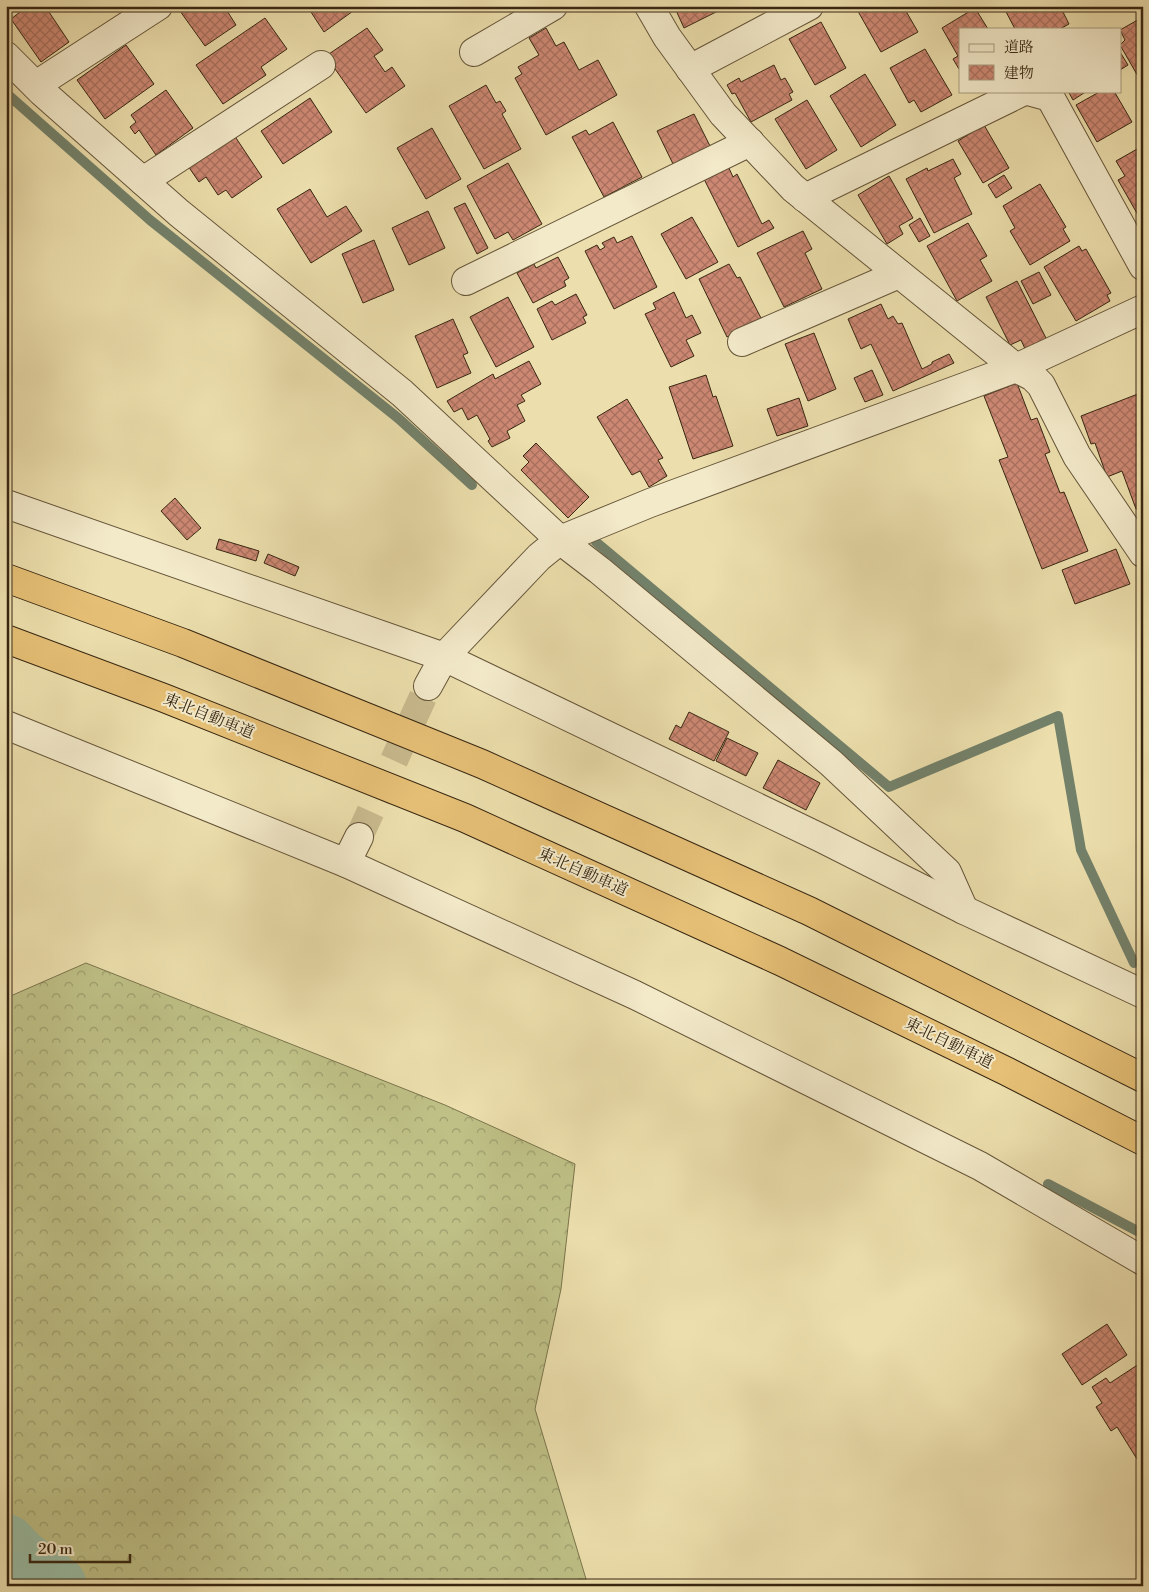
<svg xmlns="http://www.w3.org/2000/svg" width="1149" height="1592" viewBox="0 0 1149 1592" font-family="'Libre Bodoni','Noto Serif JP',serif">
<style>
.forest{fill:url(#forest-crowns);stroke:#7b744c}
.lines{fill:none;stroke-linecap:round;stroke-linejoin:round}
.stream{stroke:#73816a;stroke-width:10}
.river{stroke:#9abda4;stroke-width:60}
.building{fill:url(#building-cross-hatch);stroke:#382712}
.minor-tunnel{stroke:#c8ba8e;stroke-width:28;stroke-dasharray:28 14;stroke-linecap:butt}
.minor-casing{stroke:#655539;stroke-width:30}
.highway-casing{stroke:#382712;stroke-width:30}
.minor{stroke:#f3eaca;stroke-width:28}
.highway{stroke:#e6c076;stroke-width:28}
.labels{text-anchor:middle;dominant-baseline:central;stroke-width:4;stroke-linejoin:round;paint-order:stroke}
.street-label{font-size:16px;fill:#382712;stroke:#f3eaca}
</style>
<defs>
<pattern id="forest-crowns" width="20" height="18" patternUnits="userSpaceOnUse" patternTransform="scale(1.25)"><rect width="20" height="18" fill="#bec086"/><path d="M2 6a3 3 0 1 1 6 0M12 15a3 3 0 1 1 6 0" fill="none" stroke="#9b9c6c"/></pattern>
<pattern id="building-cross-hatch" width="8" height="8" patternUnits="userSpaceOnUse" patternTransform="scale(1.25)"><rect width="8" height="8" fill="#cd8873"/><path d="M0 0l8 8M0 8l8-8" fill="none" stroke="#a76f5d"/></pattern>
</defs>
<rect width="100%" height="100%" fill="#ecdfad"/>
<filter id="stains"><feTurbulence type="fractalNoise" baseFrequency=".004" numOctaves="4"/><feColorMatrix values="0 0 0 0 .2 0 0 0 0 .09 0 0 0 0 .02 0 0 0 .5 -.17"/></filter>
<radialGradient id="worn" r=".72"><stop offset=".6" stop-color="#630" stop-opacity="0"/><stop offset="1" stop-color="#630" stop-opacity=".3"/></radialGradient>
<path class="forest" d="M86,963L445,1105L575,1164L561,1289L535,1409L586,1579V1586H6V998Z"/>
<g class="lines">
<g class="stream">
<path d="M6,93L150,220L398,418L472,485"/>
<path d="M596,542L889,787L1058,716L1081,850L1134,963"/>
<path d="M1048,1184L1143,1234"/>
</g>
<path class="river" d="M6,1544L19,1558L57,1586"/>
</g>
<g class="building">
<path d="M28,6H45L69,42L41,62L11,19Z"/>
<path d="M187,6H224L236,25L205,46L180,11Z"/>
<path d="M307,6H360L324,32Z"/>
<path d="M674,6H718L720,10L684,28Z"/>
<path d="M855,6H903L918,32L881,52Z"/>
<path d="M1003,6H1060L1069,24L1060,29H1015Z"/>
<path d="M975,8L988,29H960V68L959,69L953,59L958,56L942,28Z"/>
<path d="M1143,17V85L1120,45L1125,40L1120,30Z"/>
<path d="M265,18L287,49L261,67L266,75L223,104L196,65Z"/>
<path d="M821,22L846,68L815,85L789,39Z"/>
<path d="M367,28L383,50L374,56L385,72L392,67L405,86L366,113L326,56Z"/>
<path d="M546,28L556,46L564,42L579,70L598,60L617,95L546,135L515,78L522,74L518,67L539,55L529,38Z"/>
<path d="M126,45L154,84L105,119L77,80Z"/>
<path d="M925,49L952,95L921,112L914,100L909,103L890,68Z"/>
<path d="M1120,52L1128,65L1120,70Z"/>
<path d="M774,65L781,80L785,78L793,92L789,94L792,100L751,122L735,93L732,94L727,85L739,78L741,82Z"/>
<path d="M865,74L896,125L861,147L830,96Z"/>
<path d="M486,85L496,103L500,101L506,111L502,114L521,149L484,169L449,106Z"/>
<path d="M166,90L193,128L156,155L139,130L135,134L130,127L136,122L131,115Z"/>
<path d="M1068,91H1087L1073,100Z"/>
<path d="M1101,91H1114L1132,122L1097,142L1076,105Z"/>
<path d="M310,98L332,132L283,164L261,131Z"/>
<path d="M807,100L837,150L806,169L775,119Z"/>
<path d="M694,114L711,148L674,166L657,131Z"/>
<path d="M613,122L642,177L604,197L572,137L586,130L589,135Z"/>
<path d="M984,125L1009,168L983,183L958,141Z"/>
<path d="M432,128L461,179L426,199L397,148Z"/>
<path d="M234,135L262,177L232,198L226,190L218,195L206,177L199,182L188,166Z"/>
<path d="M1139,148L1143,154V212L1138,215L1118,180L1125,176L1116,161Z"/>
<path d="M953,159L961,174L954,178L972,214L934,233L906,179L927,168L928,171Z"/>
<path d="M508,163L542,224L513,240L508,232L495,239L467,186Z"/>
<path d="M728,166L733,177L737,174L762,224L769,220L774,228L738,247L704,179Z"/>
<path d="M1004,175L1012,188L996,198L988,185Z"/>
<path d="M889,176L913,218L899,226L903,234L887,244L858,195Z"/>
<path d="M1040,184L1066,227L1063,229L1070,241L1030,265L1010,231L1015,228L1003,206Z"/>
<path d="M310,189L327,217L346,206L362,231L311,263L277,209Z"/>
<path d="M465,203L488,248L477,254L454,208Z"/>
<path d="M428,211L445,248L409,265L392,228Z"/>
<path d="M692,217L718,262L686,279L661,234Z"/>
<path d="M920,218L930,236L919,242L909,225Z"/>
<path d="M968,223L987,256L980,260L992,281L957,301L927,246Z"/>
<path d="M803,231L812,249L805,253L822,289L784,307L757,253Z"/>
<path d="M632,236L657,287L614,309L585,251L597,245L600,250L605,247L602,243L614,237L617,243Z"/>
<path d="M374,240L394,290L363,303L342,254Z"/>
<path d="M1079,246L1082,251L1086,249L1111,293L1107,295L1110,301L1076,321L1044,267Z"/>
<path d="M558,257L569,278L564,281L566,286L533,303L517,273L534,264L536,268Z"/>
<path d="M729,264L737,278L740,277L762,320L727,337L699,279Z"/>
<path d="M1039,272L1051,295L1033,304L1021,281Z"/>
<path d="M1017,281L1047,340L1026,351L1021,340L1010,345L986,297Z"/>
<path d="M674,292L686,318L692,315L701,333L686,340L694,356L671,367L645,314L656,309L653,303Z"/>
<path d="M576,294L587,315L583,317L586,323L552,340L537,309L552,301L555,305Z"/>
<path d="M508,297L534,347L496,367L470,317Z"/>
<path d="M881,304L888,319L893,316L898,324L902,323L922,369L932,364V362L949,354L954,363L893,391L871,344L861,349L848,319Z"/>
<path d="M453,319L468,353L463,355L471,373L437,388L415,336Z"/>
<path d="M814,333L836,389L808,401L785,344Z"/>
<path d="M529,361L541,384L521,395L525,401L517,405L525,421L507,431L510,438L492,447L488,441L490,439L477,415L468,420L462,408L454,412L447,401L493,374L495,379Z"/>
<path d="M872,370L883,395L865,402L854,378Z"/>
<path d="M706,375L713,397L716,396L733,446L693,459L669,387Z"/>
<path d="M1017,383L1031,420L1037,418L1050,452L1045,454L1060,493L1064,492L1088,551L1042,569L999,460L1008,457L984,396Z"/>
<path d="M1143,392V507L1136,509L1122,471L1107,477L1095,443L1091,444L1081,416Z"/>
<path d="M799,398L808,426L777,436L767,409Z"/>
<path d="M627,399L663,458L658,460L667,476L649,487L640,471L632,475L597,417Z"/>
<path d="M536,443L589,497L568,518L521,470L529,462L523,456Z"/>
<path d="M175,498L201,528L187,540L161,511Z"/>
<path d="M219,539L259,551L256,561L216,549Z"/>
<path d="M1116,549L1130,584L1075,604L1062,570Z"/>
<path d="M268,554L299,567L295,576L264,563Z"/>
<path d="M689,712L729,732L714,761L669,739L676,725L681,728Z"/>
<path d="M727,738L758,753L746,776L716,761Z"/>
<path d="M778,760L820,783L806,810L763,788Z"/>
<path d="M1107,1324L1127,1355L1082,1385L1062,1354Z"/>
<path d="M1142,1362L1143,1455L1137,1459L1117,1427L1111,1431L1096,1407L1102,1403L1092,1387L1106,1378L1110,1383Z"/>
</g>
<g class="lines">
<path class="minor-tunnel" d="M359,837L428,686"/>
<defs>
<g id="minor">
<path d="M649,6L667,37L723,114L793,188L1016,368L1033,377L1041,385L1077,456L1143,553"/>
<path d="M474,52L553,6"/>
<path d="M6,56L42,92L179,213L402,393L560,540L599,570L831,763L947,872L964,910"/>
<path d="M690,69L809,6"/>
<path d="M36,85L158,6"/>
<path d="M1028,91L1050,97L1143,266"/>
<path d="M143,181L321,65"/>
<path d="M805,198L1024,91"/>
<path d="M466,281L750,142"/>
<path d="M742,342L899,274"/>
<path d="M6,504L444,657L821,838L964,910L1143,994"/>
<path d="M428,686L444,657L539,557L560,540L650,503L1016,368L1143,309"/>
<path d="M6,725L346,863L635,995L980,1166L1143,1261"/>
<path d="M346,863L359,837"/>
</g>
<g id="highway">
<path d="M6,578L183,643L482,764L809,911L1143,1078"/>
<path d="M6,639L164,698L465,818L780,961L1006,1071L1143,1141"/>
</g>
</defs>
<use href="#minor" class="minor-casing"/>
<use href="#highway" class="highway-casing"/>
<use href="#minor" class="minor"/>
<use href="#highway" class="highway"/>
</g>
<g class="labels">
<g class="street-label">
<text transform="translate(209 716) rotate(22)">東北自動車道</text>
<text transform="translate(583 872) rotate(24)">東北自動車道</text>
<text transform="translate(949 1043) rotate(26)">東北自動車道</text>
</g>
</g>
<rect width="1149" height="1592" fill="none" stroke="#ecdfad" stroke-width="25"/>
<rect x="8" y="8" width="1134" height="1577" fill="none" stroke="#382712" stroke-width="2.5"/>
<rect x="12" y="12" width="1124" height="1567" fill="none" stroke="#382712"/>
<rect x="959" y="28" width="162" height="65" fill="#f3eaca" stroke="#a89c80"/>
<rect x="969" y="44" width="25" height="8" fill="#f3eaca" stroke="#a89c80"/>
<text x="1004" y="52" font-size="15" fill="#382712">道路</text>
<rect x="969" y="65" width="25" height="15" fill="url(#building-cross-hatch)" stroke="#a89c80"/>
<text x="1004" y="78" font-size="15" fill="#382712">建物</text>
<path d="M30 1554v8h100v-8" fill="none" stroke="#382712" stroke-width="2.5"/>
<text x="38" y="1554" font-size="15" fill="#382712" stroke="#f3eaca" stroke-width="4" paint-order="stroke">20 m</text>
<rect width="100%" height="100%" filter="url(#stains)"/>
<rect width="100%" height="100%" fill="url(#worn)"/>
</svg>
